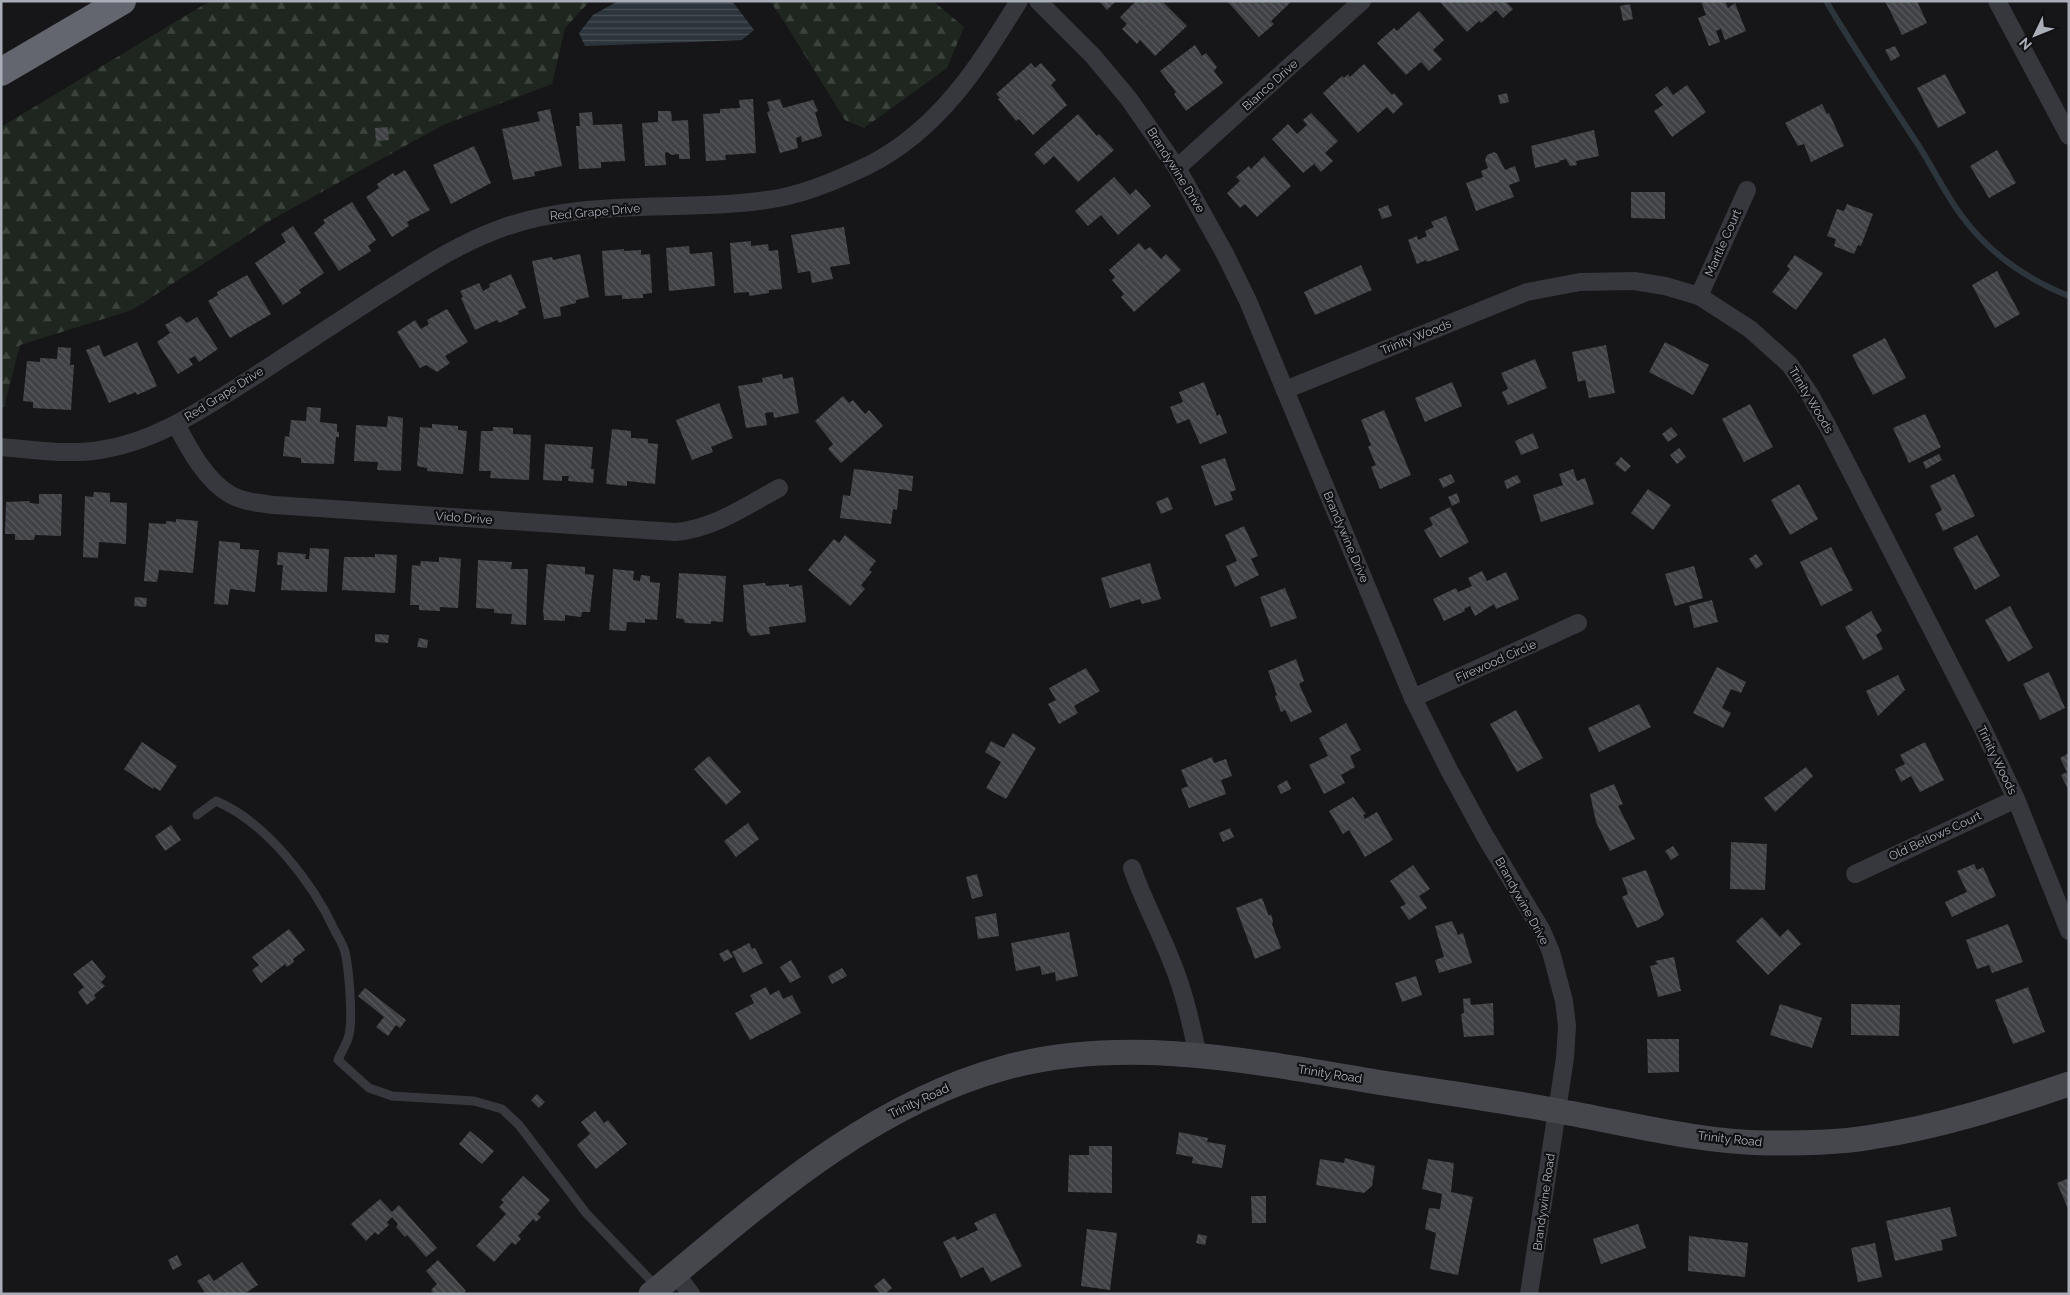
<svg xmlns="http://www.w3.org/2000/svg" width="2070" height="1295" viewBox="0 0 2070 1295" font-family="Raleway,sans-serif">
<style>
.forest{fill:url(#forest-firs)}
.water{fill:url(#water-rules)}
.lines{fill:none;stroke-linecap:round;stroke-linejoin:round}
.stream{stroke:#2c353c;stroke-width:6}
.building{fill:url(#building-back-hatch)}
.service{stroke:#37383d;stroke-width:9}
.minor{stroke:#37383d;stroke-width:18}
.secondary{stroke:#45474d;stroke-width:25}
.motorway{stroke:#63666e;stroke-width:28}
.labels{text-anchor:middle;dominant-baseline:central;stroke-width:4.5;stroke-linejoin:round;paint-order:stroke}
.street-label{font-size:12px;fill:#a8adb8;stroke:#111113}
</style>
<defs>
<pattern id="forest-firs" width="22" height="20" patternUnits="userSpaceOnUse" patternTransform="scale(1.25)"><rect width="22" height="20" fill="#1e261f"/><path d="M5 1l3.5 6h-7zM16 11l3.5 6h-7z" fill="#3c433d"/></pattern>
<pattern id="water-rules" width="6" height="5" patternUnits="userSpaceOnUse" patternTransform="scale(1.25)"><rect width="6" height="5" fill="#2c353c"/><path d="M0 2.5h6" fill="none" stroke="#485056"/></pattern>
<pattern id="building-back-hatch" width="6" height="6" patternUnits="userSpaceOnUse" patternTransform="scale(1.25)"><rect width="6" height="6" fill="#404145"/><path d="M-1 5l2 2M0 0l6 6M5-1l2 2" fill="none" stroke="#595a5e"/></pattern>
</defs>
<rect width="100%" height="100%" fill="#161618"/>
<g class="forest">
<path d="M210,1H590L565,28L552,84L443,125L271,220L132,310L20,345L4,407H1V127Z"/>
<path d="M770,1H933L964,27L947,68L864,128L845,120L785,23Z"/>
</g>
<path class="water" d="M618,1H732L754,30L742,40L585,46L579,33L593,15Z"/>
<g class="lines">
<path class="stream" d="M1826,1C1855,50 1886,96 1917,143C1932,166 1944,192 1961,215C1988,252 2026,279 2069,296"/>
</g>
<g class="building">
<path d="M1099,1H1116L1107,10Z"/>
<path d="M1136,1H1162L1187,26L1155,56L1140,40L1137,44L1122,29L1127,24L1120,17Z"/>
<path d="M1229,1H1292L1271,21L1274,24L1259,37L1228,2Z"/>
<path d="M1439,1H1505L1513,9L1503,18L1496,10L1481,23L1479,21L1467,32Z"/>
<path d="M1701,1H1725L1728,8L1735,3L1746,31L1725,40L1721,29L1716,31L1720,42L1709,46L1698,18L1706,15Z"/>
<path d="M1885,1H1917L1927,23L1902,35Z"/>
<path d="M1630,4L1633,19L1623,21L1620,6Z"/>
<path d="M1419,11L1444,40L1433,50L1442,59L1429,71L1421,62L1406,75L1377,43L1394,28L1397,31Z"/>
<path d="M1195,45L1202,56L1206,53L1217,67L1214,71L1223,83L1186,111L1174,94L1176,92L1160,71Z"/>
<path d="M1895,46L1900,56L1891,61L1885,50Z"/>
<path d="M1031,63L1035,68L1041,63L1056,80L1051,85L1067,105L1033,135L1019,119L1016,121L998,99L1000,98L996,94Z"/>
<path d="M1364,64L1392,95L1394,93L1403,104L1393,114L1387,107L1358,133L1323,93L1342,76L1344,78L1348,74L1350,77Z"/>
<path d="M1945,74L1966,113L1938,128L1917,88Z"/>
<path d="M1687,85L1706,112L1672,137L1654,111L1663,105L1655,95L1667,86L1673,95Z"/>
<path d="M1507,93L1509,102L1500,104L1498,95Z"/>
<path d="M753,99L756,153L725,155L726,160L706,161L703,114L720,113V109L740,108L739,100Z"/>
<path d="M780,99L783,108L813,100L818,111L815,112L822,136L802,142L801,136L796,138L798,148L780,153L767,112L770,111L767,102Z"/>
<path d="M1822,104L1827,114L1829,113L1844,146L1811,162L1804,144L1798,146L1785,123Z"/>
<path d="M550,109L562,166L534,172L535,176L513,180L502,129L540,121L537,112Z"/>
<path d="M658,111H671L672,121L688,120L690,159H679V154L672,155L667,152L665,153L666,165L645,166L642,123L658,122Z"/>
<path d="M592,112L593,125L622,124L625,161L601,162V168L579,169L576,126H580L579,113Z"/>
<path d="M1311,113L1338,141L1325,153L1333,161L1321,172L1314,164L1303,173L1272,139L1288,124L1297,134L1307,125L1303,120Z"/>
<path d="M1078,114L1097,136L1099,134L1114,150L1078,182L1054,156L1044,165L1034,154Z"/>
<path d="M388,127L389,140L376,141L375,128Z"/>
<path d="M1594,130L1599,156L1576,161L1577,165L1570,166L1566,159L1559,161L1560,162L1535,168L1531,146Z"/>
<path d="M474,146L491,183L451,204L433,165Z"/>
<path d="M1997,150L2016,183L1989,198L1970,166Z"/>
<path d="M1494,152L1497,154L1505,170L1515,166L1520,181L1509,185L1514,197L1476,211L1466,183L1483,177L1481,171L1488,168L1485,160L1487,155Z"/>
<path d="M1264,156L1291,186L1257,217L1245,204L1240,208L1227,193L1240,181L1236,177L1249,166L1251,169Z"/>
<path d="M405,170L430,210L407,222L409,226L392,237L366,197L379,188L377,184L393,173L395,176Z"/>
<path d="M1114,177L1130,195L1136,189L1151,206L1118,235L1101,215L1088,226L1075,211Z"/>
<path d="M1631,192H1665V219L1631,218Z"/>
<path d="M352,202L376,240L368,246L371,251L339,271L314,233L325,223L323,220Z"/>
<path d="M1847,204L1873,214L1861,246L1858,245L1854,254L1834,246L1836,239L1827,236L1837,209L1844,211Z"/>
<path d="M1388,205L1392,216L1382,219L1378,209Z"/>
<path d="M1446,216L1459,250L1427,262L1426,260L1417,264L1408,240L1417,236L1418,240L1427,236L1425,231L1434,227L1431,222Z"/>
<path d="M293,226L324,273L299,290L301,293L283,305L255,263L286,242L281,234Z"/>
<path d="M844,227L850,264L830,267L833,279L812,283L810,271L798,273L791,235Z"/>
<path d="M751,241V246L768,244L769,251L778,250L782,289L769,290V293L749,296V292L734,293L730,243Z"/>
<path d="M1139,243L1145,250L1150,247L1161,259L1166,254L1181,270L1134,312L1121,297L1124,294L1112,280L1115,277L1109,270Z"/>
<path d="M689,246L690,254L712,252L715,286L669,291L666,248Z"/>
<path d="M624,249V251L641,250V255L650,254L652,293L643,294V298L625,299H622V295L605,296L602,251Z"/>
<path d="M580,254L589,297L576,300V303L560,307L561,316L544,319L532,261L552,257L553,260Z"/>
<path d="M1795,255L1823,273L1796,310L1772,292L1790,269L1787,266Z"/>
<path d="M1361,265L1372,290L1315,315L1304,292Z"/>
<path d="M1997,271L2020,314L1995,328L1972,285Z"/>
<path d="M511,274L526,308L518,311L519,314L499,323L497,320L475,330L461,298L463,297L460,291L479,283L483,291L490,287L489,284Z"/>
<path d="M247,275L271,314L230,338L208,301L218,295L217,292Z"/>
<path d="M447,309L468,342L445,356L450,363L437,372L426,365L420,368L397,332L415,320L421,329L429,324L427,320Z"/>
<path d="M180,316L187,323L197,317L218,349L199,362L195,356L189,359L193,365L178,374L157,342L170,333L165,325Z"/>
<path d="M1885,338L1906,378L1873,395L1852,355Z"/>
<path d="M137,342L157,386L137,395L136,392L109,403L86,350L99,345L104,357Z"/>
<path d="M1665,342L1709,365L1693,395L1649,372Z"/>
<path d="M1606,345L1615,393L1589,398L1585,380L1578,382L1572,352Z"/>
<path d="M58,347L71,348L70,365H74L71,410L33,408V402L23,401L27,361L40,362V358L57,359Z"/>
<path d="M1535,359L1547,388L1508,405L1502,392L1508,389L1501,373Z"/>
<path d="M782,374L783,379L793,377L799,413L774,418L773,412L765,413L767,425L746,428L738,386L763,382L762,378Z"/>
<path d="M1204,382L1217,416L1220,414L1227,433L1200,444L1189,419L1177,424L1170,407L1183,402L1179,392Z"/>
<path d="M1452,382L1462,406L1425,422L1415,398Z"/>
<path d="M843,396L849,403L853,400L865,414L869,410L883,426L841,463L828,449L833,444L815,421Z"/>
<path d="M719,403L733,438L711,447L713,452L692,460L676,420Z"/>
<path d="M1750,404L1773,447L1744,462L1722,419Z"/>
<path d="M307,407L321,408L320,422L337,424V432H339V437H336L334,464L301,463V458L283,456L285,436L289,437L291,420L306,421Z"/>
<path d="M1384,410L1411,475L1380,489L1371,467L1376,465L1368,447L1371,445L1361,420Z"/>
<path d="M1925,414L1941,447L1909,463L1893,428Z"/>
<path d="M388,416L403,418L401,471L377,470L378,462L354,461L356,425L387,427Z"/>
<path d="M432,424L458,426V430L467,431L463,474L427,471V468L417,466L420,427L432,428Z"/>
<path d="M493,427L513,428V434L531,435L529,480L490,478L491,471H479L481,431H493Z"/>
<path d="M1671,427L1678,435L1668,442L1662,434Z"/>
<path d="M612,429L631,431V438L648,439V443L658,444L655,484L627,481V486L606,484Z"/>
<path d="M1533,433L1539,448L1521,455L1515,441Z"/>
<path d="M545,444L593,447L591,469H594L593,483L568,481L569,476H562V481L543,480Z"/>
<path d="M1679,448L1686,457L1677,464L1670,455Z"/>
<path d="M1939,454L1942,460L1926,469L1923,462Z"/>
<path d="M1621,457L1631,466L1625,472L1615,464Z"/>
<path d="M1225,458L1236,490L1230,492L1233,500L1215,506L1201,466Z"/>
<path d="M854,469L913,476L912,491L899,489L897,510L893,509L891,524L840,518L843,495L850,496Z"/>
<path d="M1573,469L1577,481L1585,478L1594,504L1541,522L1533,495L1563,485L1559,474Z"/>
<path d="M1451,474L1455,482L1443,488L1439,479Z"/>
<path d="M1954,474L1975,516L1943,531L1935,514L1942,510L1930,486Z"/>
<path d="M1517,475L1521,482L1507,489L1504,481Z"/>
<path d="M1799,484L1818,519L1790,535L1771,500Z"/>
<path d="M1648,489L1671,505L1653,530L1631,513Z"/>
<path d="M94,492L110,493V502L127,503L126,544L99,542L98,558L83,557L85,496L93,497Z"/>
<path d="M1457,493L1460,502L1452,506L1448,497Z"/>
<path d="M39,494H62L61,536L35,535L34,540H15V534H5L6,502L29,501L30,503L39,504Z"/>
<path d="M1168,497L1173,509L1161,514L1156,502Z"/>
<path d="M1450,507L1469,542L1440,558L1424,530L1433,525L1429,518Z"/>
<path d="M176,519L198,521L193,573L159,570L157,582L144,581L149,523L166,524V521L176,522Z"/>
<path d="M1244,526L1258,556L1251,559L1259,575L1235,587L1226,566L1237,561L1225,535Z"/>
<path d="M845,535L876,561L869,570L872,572L861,585L865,589L850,606L808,570L834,539L839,543Z"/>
<path d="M1977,535L2000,576L1975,590L1953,548Z"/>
<path d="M219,541L240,543V549L259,550L255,592L230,589L228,605L214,604Z"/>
<path d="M1831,547L1853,590L1821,606L1800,562Z"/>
<path d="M310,548L329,549L327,592L281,590L283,565H277L278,552L306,554L305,559H309Z"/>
<path d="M375,554L397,555L395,593L342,590L344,557H375Z"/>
<path d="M1756,554L1763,564L1756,569L1749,559Z"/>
<path d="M439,557L461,559L458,608L440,607V611L419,610V605H410L412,565L420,566L421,561L439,562Z"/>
<path d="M478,560L512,562L511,569H528L526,625L511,624L512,614L494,613V609L476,608Z"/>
<path d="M1150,563L1161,599L1142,604L1140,599L1110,608L1101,578Z"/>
<path d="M547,564L585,567V574L594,575L590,612H582L581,617L565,615V621L544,620L543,610Z"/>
<path d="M1694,566L1703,598L1675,606L1665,574Z"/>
<path d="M613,569L634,571L633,580L640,581L641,575L650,576V582L660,583L657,620L645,619V623L627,622L626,631L609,630Z"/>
<path d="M1482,571L1487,581L1506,572L1519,599L1496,609L1494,604L1475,616L1470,606L1464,609L1465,611L1444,621L1433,599L1456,588L1458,592L1472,586L1468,578Z"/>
<path d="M679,573L726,576L723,622L711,621V624L685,623L683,619L676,618Z"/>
<path d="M765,583L766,586L789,584V587L802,585L806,622L769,627L770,634L751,636L747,631L743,585Z"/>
<path d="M1285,588L1297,618L1271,627L1260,597Z"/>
<path d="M135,597L147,598L146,607L134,606Z"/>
<path d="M1712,600L1718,622L1694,628L1689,606Z"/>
<path d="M2010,606L2033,648L2008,662L1985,620Z"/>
<path d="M1871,611L1882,631L1876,635L1883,649L1863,660L1845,627Z"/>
<path d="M375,634L389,635L388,643L375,642Z"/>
<path d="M419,638L428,640L427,648L417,647Z"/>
<path d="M1296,659L1304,681L1299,684L1312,712L1291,722L1285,710L1281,712L1275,696L1277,695L1268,671Z"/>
<path d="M1717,667L1746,682L1741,693L1731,689L1722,708L1731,713L1723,728L1693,713Z"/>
<path d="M1086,668L1100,691L1074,706L1078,713L1059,724L1048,704L1056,700L1049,688Z"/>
<path d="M2049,672L2065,708L2040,720L2023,684Z"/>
<path d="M1898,675L1905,690L1878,716L1866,691Z"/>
<path d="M1639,704L1651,727L1599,752L1588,728Z"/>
<path d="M1516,710L1543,758L1517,772L1490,724Z"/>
<path d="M1346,723L1361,750L1350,756L1355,767L1341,775L1345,783L1324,794L1309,765L1328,756L1319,738Z"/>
<path d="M1013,733L1036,748L1006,799L986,788L1001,762L985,752L991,741L1004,748Z"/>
<path d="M142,742L177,766L160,791L154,787L153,789L124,769Z"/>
<path d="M1925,742L1944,780L1920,792L1911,776L1901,782L1895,769L1905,764L1900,755Z"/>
<path d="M2069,753V791L2061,775L2067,772L2060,758Z"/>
<path d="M709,756L741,792L726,805L694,769Z"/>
<path d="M1212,757L1214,763L1226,759L1232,776L1221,780L1226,794L1189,808L1181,789L1188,786L1181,770Z"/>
<path d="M1806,767L1813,776L1775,812L1764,798Z"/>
<path d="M1287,780L1291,789L1281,794L1277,786Z"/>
<path d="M1614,784L1623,804L1618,806L1635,839L1610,851L1596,822L1590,794Z"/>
<path d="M1353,797L1366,814L1363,815L1365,819L1377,812L1393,840L1365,857L1349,830L1343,834L1329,811Z"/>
<path d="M748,823L759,839L736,857L724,841Z"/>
<path d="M171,825L181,840L165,851L155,836Z"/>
<path d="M1230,828L1234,837L1223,842L1219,833Z"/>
<path d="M1731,842L1767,844L1765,890L1730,889Z"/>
<path d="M1673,846L1679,855L1671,860L1665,851Z"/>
<path d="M1974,864L1977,870L1983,867L1996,896L1952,917L1945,902L1967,892L1957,871Z"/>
<path d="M1413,865L1430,889L1419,896L1427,908L1409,920L1400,907L1406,904L1390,881Z"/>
<path d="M1646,870L1664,915L1658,920L1637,928L1622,897L1628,894L1622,878Z"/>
<path d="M977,874L983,896L972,899L966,877Z"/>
<path d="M1262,898L1269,916L1271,914L1273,922L1272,924L1281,948L1255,959L1236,908Z"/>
<path d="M996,913L999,936L978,939L975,917Z"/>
<path d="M1762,917L1780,937L1788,929L1801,944L1768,975L1736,941Z"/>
<path d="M1452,921L1458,935L1463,933L1472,963L1439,973L1435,960L1444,957L1435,926Z"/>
<path d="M2008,924L2023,962L1992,973L1989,965L1977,969L1966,940Z"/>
<path d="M289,929L305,950L293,959L294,962L287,967L285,964L261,983L252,970L259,965L252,957Z"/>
<path d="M1069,932L1078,976L1056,981L1055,972L1042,975L1040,966L1016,971L1011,943Z"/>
<path d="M749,943L752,949L755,948L763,963L743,973L732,952Z"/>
<path d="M728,949L733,957L724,962L719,954Z"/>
<path d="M1674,957L1681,991L1658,997L1650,966L1658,964L1655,961Z"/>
<path d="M92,960L106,977L101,982L105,986L94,995L96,998L87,1005L78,992L84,987L73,974Z"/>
<path d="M791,960L801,977L790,983L780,967Z"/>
<path d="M842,968L847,976L832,984L828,976Z"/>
<path d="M1416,976L1422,995L1402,1002L1395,983Z"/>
<path d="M766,987L770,995L779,990L783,999L792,995L801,1013L750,1040L735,1013L754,1003L750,995Z"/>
<path d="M2028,987L2045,1032L2013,1044L1995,1000Z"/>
<path d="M365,988L406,1020L400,1028L396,1025L388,1036L376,1027L384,1017L358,996Z"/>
<path d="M1470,998L1471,1005L1493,1003L1494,1035L1464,1037L1461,1014L1464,1013L1463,999Z"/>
<path d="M1780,1004L1822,1018L1812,1048L1770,1035Z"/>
<path d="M1851,1004L1900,1005L1899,1036L1851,1035Z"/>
<path d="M1647,1039H1679V1072L1648,1073Z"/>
<path d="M537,1094L545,1102L539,1108L531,1100Z"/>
<path d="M595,1111L604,1123L608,1120L627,1144L596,1169L577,1145L590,1134L581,1122Z"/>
<path d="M470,1131L494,1151L482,1164L459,1144Z"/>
<path d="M1179,1132L1208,1138L1207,1142L1226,1145L1222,1168L1192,1163L1193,1157L1176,1154Z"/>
<path d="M1089,1146H1112V1193L1068,1192L1069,1155H1089Z"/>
<path d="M1345,1158L1375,1166L1372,1186L1364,1193L1316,1185L1320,1159L1344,1163Z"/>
<path d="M1428,1159L1454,1163L1451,1192L1473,1197L1458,1275L1430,1269L1436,1233L1425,1229L1429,1208L1440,1209L1442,1194L1422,1189Z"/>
<path d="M523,1176L550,1200L537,1214L541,1217L536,1222L533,1219L518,1236L521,1239L515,1245L512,1242L494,1262L476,1246L506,1214L499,1207L504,1202L501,1200Z"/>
<path d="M2069,1178V1211L2057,1183Z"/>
<path d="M1251,1196H1266V1223H1252Z"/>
<path d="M380,1199L392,1212L399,1205L437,1248L426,1257L407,1235L405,1237L396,1227L398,1224L392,1217L387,1222L389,1225L378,1235L375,1232L366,1241L351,1224Z"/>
<path d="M1950,1207L1957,1236L1941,1240L1943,1250L1895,1261L1886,1221Z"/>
<path d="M995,1213L1022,1266L991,1282L983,1267L961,1278L943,1242L955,1236L957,1240L978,1230L974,1223Z"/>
<path d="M1638,1224L1646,1248L1601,1264L1593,1239Z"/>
<path d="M1087,1229L1117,1233L1110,1290L1081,1286Z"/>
<path d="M1198,1234L1207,1236L1205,1245L1196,1243Z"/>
<path d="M1689,1236L1748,1243L1745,1277L1688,1271Z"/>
<path d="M1875,1243L1882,1277L1858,1282L1851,1248Z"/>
<path d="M177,1255L182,1265L173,1270L168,1260Z"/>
<path d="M438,1260L466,1291L463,1294H434L431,1290L437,1284L426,1271Z"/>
<path d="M242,1262L258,1285L244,1294H206L197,1281L209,1274L214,1281Z"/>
<path d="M884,1278L892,1288L885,1294H881L874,1286Z"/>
</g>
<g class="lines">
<path class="service" d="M197,815L216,801C266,822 313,883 335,931C338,937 343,944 345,952C349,969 353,1018 349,1035C347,1044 341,1052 338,1060L369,1088L392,1096L474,1101L502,1109L519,1125L586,1213L658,1288"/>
<g class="minor">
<path d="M1038,1L1093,56L1129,99L1177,168L1225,254L1248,301L1413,698L1449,770L1485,836L1542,931L1551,952L1564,1001L1567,1026L1565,1058L1529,1294"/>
<path d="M1997,1L2069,136"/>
<path d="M1177,168L1362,1"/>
<path d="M1699,296L1747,190"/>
<path d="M1285,390L1527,292L1580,282L1634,281L1665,286L1699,296L1750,329L1790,365L1809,393L1827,425L1982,727L2016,799L2069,931"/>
<path d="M176,424C189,449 206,481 231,495C244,502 259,503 274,505L675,532C713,529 746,506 779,488"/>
<path d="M1,447C34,450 68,455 100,450C155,442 201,410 247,381C291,352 335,324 379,295C419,270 457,244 502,228C590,196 688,214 779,198C810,192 839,179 867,166C939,130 978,67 1019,1"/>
<path d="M1413,698L1578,623"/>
<path d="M1132,868C1143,900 1159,929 1171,960C1184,991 1191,1023 1198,1056"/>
<path d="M1855,874L2016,799"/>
<path d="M676,1274L691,1294"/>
</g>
<path class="secondary" d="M651,1294C759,1205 866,1106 1004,1068C1123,1035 1252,1061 1371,1081C1433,1091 1496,1099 1558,1111C1627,1123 1696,1142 1767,1143C1801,1143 1838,1143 1872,1137C1939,1127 2004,1106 2069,1084"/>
<path class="motorway" d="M1,72L122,1"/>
</g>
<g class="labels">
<g class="street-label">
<text transform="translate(1270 85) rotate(-42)">Bianco Drive</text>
<text transform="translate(1176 170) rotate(58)">Brandywine Drive</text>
<text transform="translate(595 212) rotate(-5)">Red Grape Drive</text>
<text transform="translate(1723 243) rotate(-66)">Mantle Court</text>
<text transform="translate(1416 337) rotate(-22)">Trinity Woods</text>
<text transform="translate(224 394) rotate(-32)">Red Grape Drive</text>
<text transform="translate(1811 400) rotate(59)">Trinity Woods</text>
<text transform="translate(464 518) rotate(4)">Vido Drive</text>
<text transform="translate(1346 537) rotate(67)">Brandywine Drive</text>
<text transform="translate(1496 661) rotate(-24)">Firewood Circle</text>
<text transform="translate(1997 760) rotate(64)">Trinity Woods</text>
<text transform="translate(1935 836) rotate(-25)">Old Bellows Court</text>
<text transform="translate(1522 901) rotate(61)">Brandywine Drive</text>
<text transform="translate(1330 1074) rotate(9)">Trinity Road</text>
<text transform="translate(919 1101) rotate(-25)">Trinity Road</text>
<text transform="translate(1730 1139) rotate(6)">Trinity Road</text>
<text transform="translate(1544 1202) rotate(-82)">Brandywine Road</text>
</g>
</g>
<rect width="2070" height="1295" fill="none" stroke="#a8adb8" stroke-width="5"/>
<g transform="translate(2035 35) rotate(227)" stroke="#111113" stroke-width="4" paint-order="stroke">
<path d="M0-4L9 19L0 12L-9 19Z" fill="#a8adb8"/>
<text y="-8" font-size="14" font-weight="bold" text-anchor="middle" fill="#a8adb8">N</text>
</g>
</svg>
